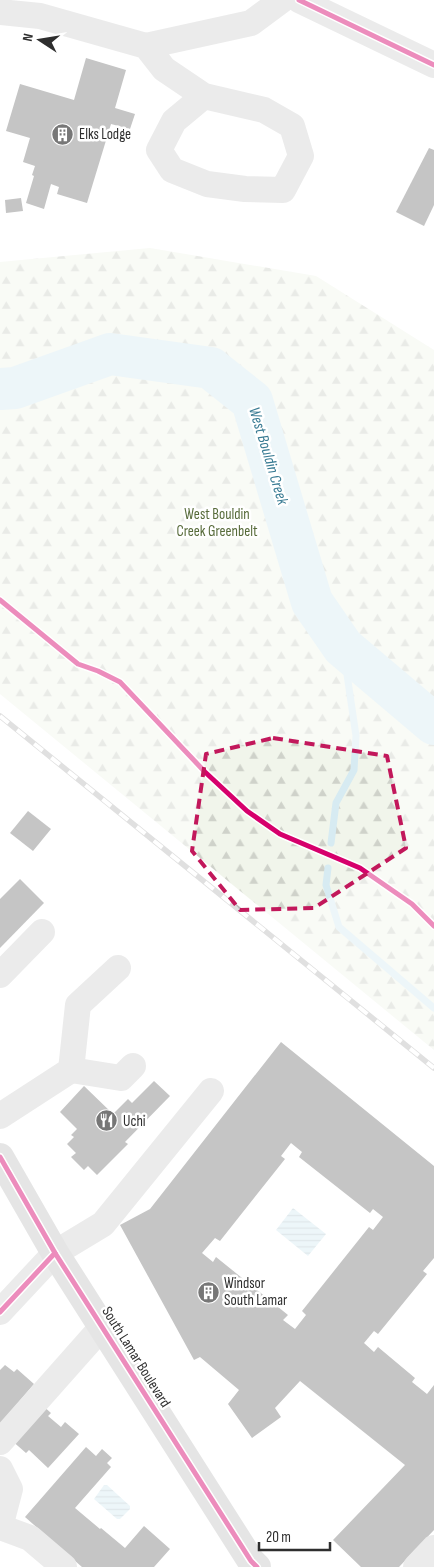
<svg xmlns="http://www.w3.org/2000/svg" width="434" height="1567" viewBox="0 0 434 1567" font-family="'Sofia Sans Condensed',sans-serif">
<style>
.forest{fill:url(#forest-firs)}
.water{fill:url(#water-rules)}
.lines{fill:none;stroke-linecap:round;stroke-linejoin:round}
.stream{stroke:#d7ebf2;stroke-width:7}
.river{stroke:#d7ebf2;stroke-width:42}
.building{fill:#7e7e7e;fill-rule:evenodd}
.minor{stroke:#d3d3d3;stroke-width:26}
.major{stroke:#c6c6c6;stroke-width:28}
.rail-casing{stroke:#bababa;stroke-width:5.5}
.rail{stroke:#fff;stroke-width:4;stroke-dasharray:11;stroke-linecap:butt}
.cycleway-casing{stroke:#fff;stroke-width:8}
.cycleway{stroke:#d6006c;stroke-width:5}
.marked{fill:none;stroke:#c2185b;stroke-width:4;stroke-dasharray:10 6;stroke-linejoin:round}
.labels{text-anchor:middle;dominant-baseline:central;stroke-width:5;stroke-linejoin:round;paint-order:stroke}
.poi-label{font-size:15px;fill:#2e2e2e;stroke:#fff;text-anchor:start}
.park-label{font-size:15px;fill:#576b3a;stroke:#fff}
.street-label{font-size:15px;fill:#2e2e2e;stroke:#fff}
.water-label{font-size:16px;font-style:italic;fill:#397b93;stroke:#fff}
</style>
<defs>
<pattern id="forest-firs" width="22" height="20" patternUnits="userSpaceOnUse" patternTransform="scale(1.25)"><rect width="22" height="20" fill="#f1f5eb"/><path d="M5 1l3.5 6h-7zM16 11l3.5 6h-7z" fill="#cfd2ca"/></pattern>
<pattern id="water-rules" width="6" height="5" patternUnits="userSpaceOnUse" patternTransform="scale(1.25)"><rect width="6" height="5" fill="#d7ebf2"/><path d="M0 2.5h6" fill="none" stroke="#b9cad0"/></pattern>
</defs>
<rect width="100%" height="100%" fill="#fff"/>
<path class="forest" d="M150,248L316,276L434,350V1050L0,694V262Z"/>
<g class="water">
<path d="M293,1208L326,1234L308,1256L276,1230Z"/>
<path d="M104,1485H107L130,1506V1509L120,1519H117L94,1499Z"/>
</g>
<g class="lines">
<g class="stream">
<path d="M331,843L336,803L354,770L356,736L343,647"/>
<path d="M328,868L326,885L339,927L434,1008"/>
</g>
<path class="river" d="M0,389L15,388L110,354L211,368L213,370L252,401L312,602L343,647L434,724"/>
</g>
<g class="building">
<path d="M86,58L126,70L115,108L135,114L130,129L111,124L87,203L57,194L59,187L51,184L44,209L26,203L34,176L32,175L35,166L23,162L30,138L6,131L20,84L74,100Z"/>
<path d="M429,148L434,150V205L424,226L396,212Z"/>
<path d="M21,198L23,211L6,213L5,200Z"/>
<path d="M28,811L51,829L33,851L10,833Z"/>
<path d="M20,879L44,903L0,948V899Z"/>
<path d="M281,1042L434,1166V1258L423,1271L427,1274L378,1334L374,1331L364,1343L374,1352L378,1347L415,1378L412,1382L427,1394L434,1385V1530L399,1567H361L333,1540L405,1465L300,1381L275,1408L281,1417L252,1438L228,1404L239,1390L200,1357L194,1360L120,1225L150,1209ZM291,1143L302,1152L299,1157L370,1213L373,1209L383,1217L373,1230L369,1227L302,1311L306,1315L295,1329L283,1320L288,1315L216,1257L213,1262L202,1253L215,1238L220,1241L285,1159L281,1156Z"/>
<path d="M154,1081L170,1096L125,1142L128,1144L97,1175L88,1166L84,1170L71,1157L76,1153L67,1144L74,1137L71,1135L77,1129L60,1112L84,1086L113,1114L128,1099L132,1103Z"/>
<path d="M5,1365L14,1372L17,1369L34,1384L0,1424V1370Z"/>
<path d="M41,1404L51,1413L48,1416L61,1427L65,1422L79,1434L48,1468L29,1450L26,1453L10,1439Z"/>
<path d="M86,1447L96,1456L102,1449L112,1458L107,1463L111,1467L75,1508L100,1529L101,1528L125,1548L144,1526L170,1549L154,1567H82L25,1517Z"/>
</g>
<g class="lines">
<g class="minor">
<path d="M299,0L434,65"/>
<path d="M0,12L40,16L146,46L164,69L204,96L264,110L292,126L301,156L283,190L245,189L207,184L172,170L159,150L174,121L204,96"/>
<path d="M146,46L251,23L282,0"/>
<path d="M0,975L42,932"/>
<path d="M71,1070L121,1078L133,1066"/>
<path d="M0,1116L71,1070L78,1005L118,968"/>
<path d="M0,1312L55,1253L103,1224L211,1091"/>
<path d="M0,1442L102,1327"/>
<path d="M0,1469L10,1489L0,1527"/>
<path d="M0,1527L30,1538L64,1567"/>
<path d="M416,1567L434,1548"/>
</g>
<path class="major" d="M0,1157L55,1253L251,1561L257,1567"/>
<defs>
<path id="rail" d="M0,716L434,1068"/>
</defs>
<use href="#rail" class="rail-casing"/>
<use href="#rail" class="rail"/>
<defs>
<g id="cycleway">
<path d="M299,0L434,65"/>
<path d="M0,600L78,664L98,671L120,682L205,772L247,811L280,834L360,868L412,904L434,926"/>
<path d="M0,1157L55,1253L251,1561L257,1567"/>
<path d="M0,1312L55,1253"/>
</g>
</defs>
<use href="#cycleway" class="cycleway-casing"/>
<use href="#cycleway" class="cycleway"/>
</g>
<path d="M0 0H434V1567H0ZM273,738L387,756L406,848L314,908L240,910L192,851L206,754Z" fill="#fff" fill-opacity=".55" fill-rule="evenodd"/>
<path class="marked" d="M273,738L387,756L406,848L314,908L240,910L192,851L206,754Z"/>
<defs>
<symbol id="building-disc" viewBox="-11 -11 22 22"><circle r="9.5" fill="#777" stroke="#fff"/><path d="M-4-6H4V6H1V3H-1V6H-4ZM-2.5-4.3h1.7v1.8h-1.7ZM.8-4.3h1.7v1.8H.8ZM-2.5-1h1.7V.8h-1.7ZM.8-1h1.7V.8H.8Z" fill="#fff"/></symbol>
<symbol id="restaurant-disc" viewBox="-11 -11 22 22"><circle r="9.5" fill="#777" stroke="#fff"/><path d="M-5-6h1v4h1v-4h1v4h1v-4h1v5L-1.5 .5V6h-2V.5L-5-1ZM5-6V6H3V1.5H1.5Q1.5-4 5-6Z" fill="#fff"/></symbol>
</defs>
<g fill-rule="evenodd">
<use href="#building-disc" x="50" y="122" width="25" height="25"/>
<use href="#restaurant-disc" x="94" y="1108" width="25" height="25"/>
<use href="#building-disc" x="196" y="1280" width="25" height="25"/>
</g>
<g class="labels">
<g class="poi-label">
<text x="79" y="134">Elks Lodge</text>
<text x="123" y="1121">Uchi</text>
<text x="224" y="1283">Windsor<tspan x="224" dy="17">South Lamar</tspan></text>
</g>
<g class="park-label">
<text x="217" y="514">West Bouldin<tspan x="217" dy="17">Creek Greenbelt</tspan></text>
</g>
<g class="street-label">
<text transform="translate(136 1357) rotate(58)">South Lamar Boulevard</text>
</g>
<g class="water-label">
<text transform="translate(268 456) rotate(73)">West Bouldin Creek</text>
</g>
</g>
<g transform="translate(40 40) rotate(282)" stroke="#ffffff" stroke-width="4" paint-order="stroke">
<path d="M0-4L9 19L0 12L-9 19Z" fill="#2e2e2e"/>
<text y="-8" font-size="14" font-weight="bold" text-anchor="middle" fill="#2e2e2e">N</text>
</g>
<path d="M259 1542v8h71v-8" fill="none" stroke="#2e2e2e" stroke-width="2.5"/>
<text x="266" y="1542" font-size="15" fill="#2e2e2e" stroke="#ffffff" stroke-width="4" paint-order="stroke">20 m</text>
</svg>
